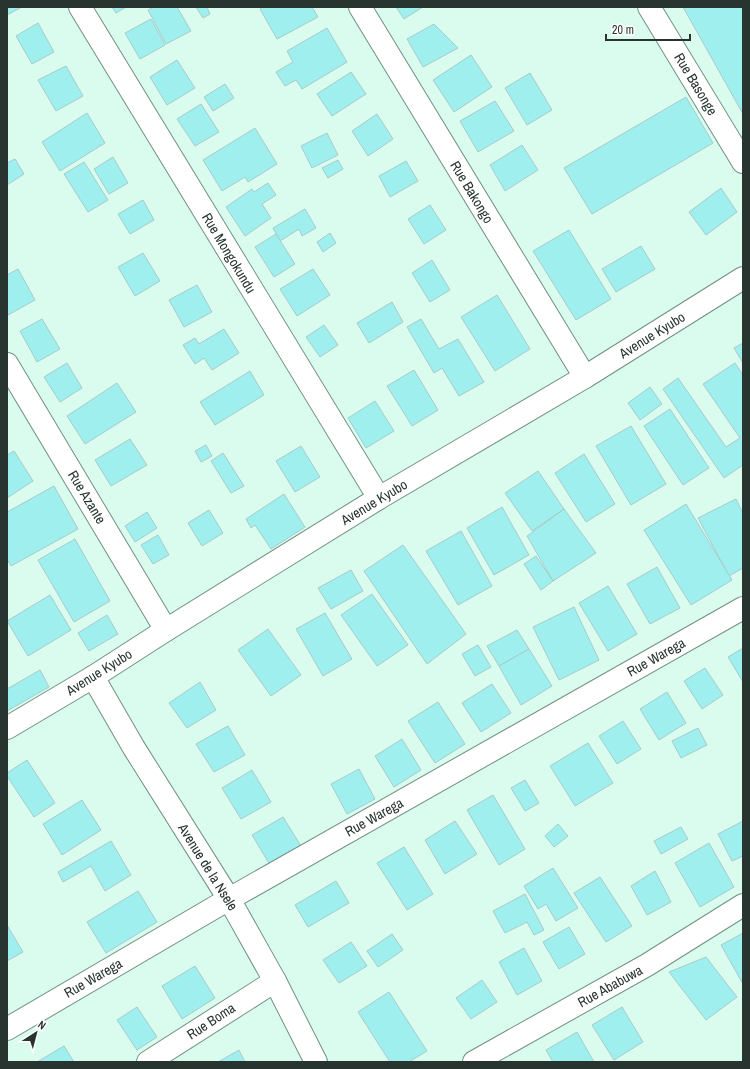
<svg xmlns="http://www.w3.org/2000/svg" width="750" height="1069" viewBox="0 0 750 1069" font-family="'Archivo Narrow',sans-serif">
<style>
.building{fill:#a0efef;stroke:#a6cbcb}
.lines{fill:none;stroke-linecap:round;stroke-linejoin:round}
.minor-casing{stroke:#719084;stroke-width:24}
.minor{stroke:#fff;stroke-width:22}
.labels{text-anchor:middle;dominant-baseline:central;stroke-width:3;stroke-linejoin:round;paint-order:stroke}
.street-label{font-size:14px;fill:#27342f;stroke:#fff}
</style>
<rect width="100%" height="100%" fill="#dafcee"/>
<g class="building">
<path d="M7,7H22L7,15Z"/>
<path d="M112,7H126L116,13Z"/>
<path d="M154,7H177L191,31L166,44L148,10Z"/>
<path d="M196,7H207L210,14L203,18Z"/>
<path d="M263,7H312L318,17L277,39L260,9Z"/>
<path d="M396,7H423L404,19Z"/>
<path d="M683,7H743V114Z"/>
<path d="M151,19L165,45L140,59L125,33Z"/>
<path d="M38,23L54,52L32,64L16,36Z"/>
<path d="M434,24L458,48L423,67L407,39Z"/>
<path d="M327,28L347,62L302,89L296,80L285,86L276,72L293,62L287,51Z"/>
<path d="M471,55L492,87L454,112L433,80Z"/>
<path d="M177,60L195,88L167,105L150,77Z"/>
<path d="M66,66L83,96L56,111L38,80Z"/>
<path d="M351,72L366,94L332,116L317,94Z"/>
<path d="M530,73L552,110L527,125L505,88Z"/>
<path d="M225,84L234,98L213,111L204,97Z"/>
<path d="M686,97L713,143L592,214L564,168Z"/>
<path d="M495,101L514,131L478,152L460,121Z"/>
<path d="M201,104L219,132L195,146L177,119Z"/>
<path d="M87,113L105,143L60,171L42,142Z"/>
<path d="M377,114L393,139L368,156L352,131Z"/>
<path d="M255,128L277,164L248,182L245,177L222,191L203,160Z"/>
<path d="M327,133L338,155L312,168L301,146Z"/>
<path d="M522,145L538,170L505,191L490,165Z"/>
<path d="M113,157L128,183L109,194L94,169Z"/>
<path d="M15,159L24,174L7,185V163Z"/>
<path d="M338,160L343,169L328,178L322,168Z"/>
<path d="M406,161L418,181L390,197L379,176Z"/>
<path d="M84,162L108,200L88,212L64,174Z"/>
<path d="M268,183L276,195L262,204L271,218L245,236L226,207L252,189L254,192Z"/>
<path d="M721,188L737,212L706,235L689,212Z"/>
<path d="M143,200L154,220L130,234L118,214Z"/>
<path d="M430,205L446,230L424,244L408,219Z"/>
<path d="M305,209L316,228L302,236L299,229L280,241L273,228Z"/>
<path d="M569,230L611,299L576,320L533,251Z"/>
<path d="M330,233L336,243L323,252L317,242Z"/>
<path d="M276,234L295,264L274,277L255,247Z"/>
<path d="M641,246L655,269L616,292L602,269Z"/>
<path d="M143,253L160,281L135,296L118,267Z"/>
<path d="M432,260L450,290L430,302L412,273Z"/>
<path d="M18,269L35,300L8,315L7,312V275Z"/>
<path d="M313,269L330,295L297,316L280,289Z"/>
<path d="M197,285L212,312L184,327L169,300Z"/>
<path d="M497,295L530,349L495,371L461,317Z"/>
<path d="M392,302L403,322L369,343L357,323Z"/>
<path d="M42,319L60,349L37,362L20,331Z"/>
<path d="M421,319L439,349L458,339L484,382L459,396L442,368L434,373L407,327Z"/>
<path d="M324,325L338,345L320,357L306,337Z"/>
<path d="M224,329L239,353L212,370L204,358L195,364L183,345L195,338L199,344Z"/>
<path d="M743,343V363L734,348Z"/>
<path d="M67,363L82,388L60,402L44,377Z"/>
<path d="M735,363L743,375V465L724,478L663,389L678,378L726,447L740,438L703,384Z"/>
<path d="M414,370L438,410L412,426L387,386Z"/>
<path d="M250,371L264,395L215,425L200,402Z"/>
<path d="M117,383L136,412L85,444L67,416Z"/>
<path d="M650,387L662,404L640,420L628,403Z"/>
<path d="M375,401L394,431L366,448L348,418Z"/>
<path d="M670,409L709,468L683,485L644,426Z"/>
<path d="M631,426L666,484L631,505L596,446Z"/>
<path d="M130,439L147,465L111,486L95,460Z"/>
<path d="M206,445L212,456L201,462L195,451Z"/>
<path d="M301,446L320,477L295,492L276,461Z"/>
<path d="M14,451L33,481L7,498V455Z"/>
<path d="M223,453L244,486L231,493L211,461Z"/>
<path d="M584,454L615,504L586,522L555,473Z"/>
<path d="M538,471L564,509L532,531L505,493Z"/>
<path d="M54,486L78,529L11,566L7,559V512Z"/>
<path d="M284,494L305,527L271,549L255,525L251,528L246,519Z"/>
<path d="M736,499L743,513V568L729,576L698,518Z"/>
<path d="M686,504L732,580L691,605L644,530Z"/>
<path d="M502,507L529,555L494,575L467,528Z"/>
<path d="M564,509L596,553L553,581L527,536Z"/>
<path d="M209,510L223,533L202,546L188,523Z"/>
<path d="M147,512L157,528L135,542L125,526Z"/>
<path d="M461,531L492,586L458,605L426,551Z"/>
<path d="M158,535L169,555L153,564L141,545Z"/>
<path d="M75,539L110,601L74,622L38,560Z"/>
<path d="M403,545L466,634L427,664L364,571Z"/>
<path d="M536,556L553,581L541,590L524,564Z"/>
<path d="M657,567L680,608L650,624L627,584Z"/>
<path d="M351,570L363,591L331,609L318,588Z"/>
<path d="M608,586L637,634L608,651L579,603Z"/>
<path d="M372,594L408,645L377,666L341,615Z"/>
<path d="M50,595L71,630L28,656L7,621Z"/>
<path d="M574,607L599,660L559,680L533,627Z"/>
<path d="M325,613L352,659L323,676L296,629Z"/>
<path d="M107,615L118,634L89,651L78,633Z"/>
<path d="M268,629L301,675L271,696L238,650Z"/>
<path d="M517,630L529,649L499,666L487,646Z"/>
<path d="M478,645L491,667L475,676L462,654Z"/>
<path d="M743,648V682L728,657Z"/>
<path d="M529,649L552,686L521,705L499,666Z"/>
<path d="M705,668L723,695L702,709L684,681Z"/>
<path d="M40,670L49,687L7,711V689Z"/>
<path d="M200,682L216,710L187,728L169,703Z"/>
<path d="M492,684L511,713L481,732L462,703Z"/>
<path d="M667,692L686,723L659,740L640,709Z"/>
<path d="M438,702L465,744L435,763L408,721Z"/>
<path d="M623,721L641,749L617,764L599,736Z"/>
<path d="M228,726L245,755L214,772L196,744Z"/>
<path d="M698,728L707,745L681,758L672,741Z"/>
<path d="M402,739L421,770L394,787L375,756Z"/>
<path d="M588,743L613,783L575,806L550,766Z"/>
<path d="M27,760L55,803L34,817L7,776V773Z"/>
<path d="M359,769L375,799L347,814L331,784Z"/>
<path d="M252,770L271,802L241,819L222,788Z"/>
<path d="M525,780L539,803L525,811L511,788Z"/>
<path d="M493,795L525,849L499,865L467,810Z"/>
<path d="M82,800L101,830L62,855L43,824Z"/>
<path d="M283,817L301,846L270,865L252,835Z"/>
<path d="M455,821L477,854L445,874L425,840Z"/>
<path d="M743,821V856L732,861L718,834Z"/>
<path d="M558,824L568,836L554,847L545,836Z"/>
<path d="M681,827L688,839L661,854L654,841Z"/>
<path d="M111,841L131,875L105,891L91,866L63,882L58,872Z"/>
<path d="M709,843L734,887L700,907L675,863Z"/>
<path d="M404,847L433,894L407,910L377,863Z"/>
<path d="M553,868L578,908L556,921L546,904L538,909L524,886Z"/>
<path d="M655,871L671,902L647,915L631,886Z"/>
<path d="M600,877L632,926L606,942L574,893Z"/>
<path d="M336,881L349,903L308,927L295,905Z"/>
<path d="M138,891L157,922L106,953L87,922Z"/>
<path d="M525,894L544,930L534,935L527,922L505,933L493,911Z"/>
<path d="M7,925L23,952L7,961Z"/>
<path d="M569,927L585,954L559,969L543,942Z"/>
<path d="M743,933V984L721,945Z"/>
<path d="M392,934L403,950L378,967L367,951Z"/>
<path d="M351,942L367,966L339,983L323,960Z"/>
<path d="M524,948L542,981L517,995L499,962Z"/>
<path d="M706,957L737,997L706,1020L669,972Z"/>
<path d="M195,966L215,998L182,1019L162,986Z"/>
<path d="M482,980L497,1002L471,1019L456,998Z"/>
<path d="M389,992L427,1051L409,1062H390L358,1012Z"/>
<path d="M137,1007L157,1037L137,1050L117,1020Z"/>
<path d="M622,1007L643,1042L614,1060L592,1025Z"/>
<path d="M577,1032L594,1062H553L546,1050Z"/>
<path d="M64,1046L74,1062H37Z"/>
<path d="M239,1050L245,1062H218Z"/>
</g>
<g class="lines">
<defs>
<g id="minor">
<path d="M80,7L379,498"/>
<path d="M360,7L585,377"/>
<path d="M649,7L743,162"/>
<path d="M7,364L166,630"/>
<path d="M93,677L134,748L229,899L275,981L316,1062"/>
<path d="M7,728L93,677L166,630L379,498L585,377L743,278"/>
<path d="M7,1029L229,899L743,608"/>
<path d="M148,1062L275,981"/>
<path d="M474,1062L647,965L743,905"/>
</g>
</defs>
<use href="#minor" class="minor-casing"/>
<use href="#minor" class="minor"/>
</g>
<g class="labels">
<g class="street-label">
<text transform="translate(696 84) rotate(59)">Rue Basonge</text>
<text transform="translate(472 192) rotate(59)">Rue Bakongo</text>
<text transform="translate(229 253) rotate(59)">Rue Mongokundu</text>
<text transform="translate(652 335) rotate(-32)">Avenue Kyubo</text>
<text transform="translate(87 497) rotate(59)">Rue Azante</text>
<text transform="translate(374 502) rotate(-31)">Avenue Kyubo</text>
<text transform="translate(656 657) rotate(-29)">Rue Warega</text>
<text transform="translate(99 672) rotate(-32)">Avenue Kyubo</text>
<text transform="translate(374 817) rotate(-29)">Rue Warega</text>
<text transform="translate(208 867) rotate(58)">Avenue de la Nsele</text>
<text transform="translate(93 978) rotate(-30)">Rue Warega</text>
<text transform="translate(610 986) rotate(-29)">Rue Ababuwa</text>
<text transform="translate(211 1021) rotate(-33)">Rue Boma</text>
</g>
</g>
<rect width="750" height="1069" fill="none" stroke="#27342f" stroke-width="16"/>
<g transform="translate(36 1033) rotate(36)" stroke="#ffffff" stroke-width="3" paint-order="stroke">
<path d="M0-3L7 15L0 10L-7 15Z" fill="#27342f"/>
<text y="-6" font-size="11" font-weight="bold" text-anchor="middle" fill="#27342f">N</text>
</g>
<path d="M606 34v6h84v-6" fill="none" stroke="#27342f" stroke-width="2"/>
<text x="612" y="34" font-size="12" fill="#27342f" stroke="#ffffff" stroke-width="3" paint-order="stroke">20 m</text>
</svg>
